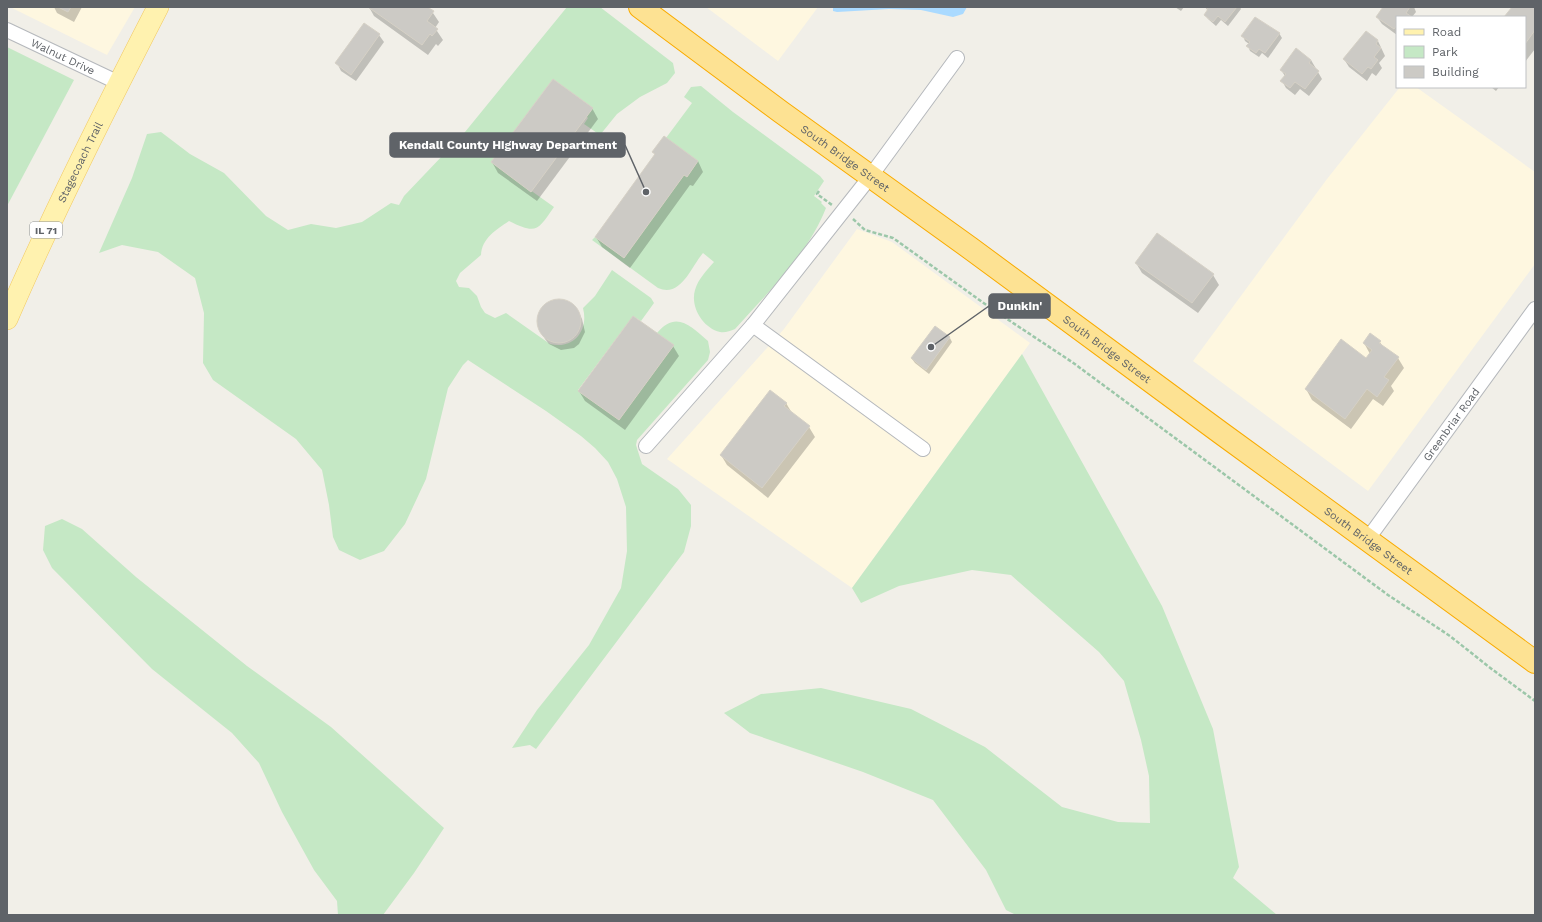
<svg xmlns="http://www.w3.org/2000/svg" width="1542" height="922" viewBox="0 0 1542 922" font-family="'Work Sans',sans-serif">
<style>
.commercial{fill:#fef7e0}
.green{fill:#c5e8c5}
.water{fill:#aadaff}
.shadow{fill:#0003}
.building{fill:#cccac5;stroke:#d6d1c6}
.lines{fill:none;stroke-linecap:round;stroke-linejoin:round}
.street-casing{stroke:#b5b8bc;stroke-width:16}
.primary-casing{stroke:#f2c960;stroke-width:22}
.highway-casing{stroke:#f9ab00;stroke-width:24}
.path{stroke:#9cc7a9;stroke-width:2.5;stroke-dasharray:4 2;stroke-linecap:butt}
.street{stroke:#fff;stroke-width:14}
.primary{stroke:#fff2af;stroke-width:21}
.highway{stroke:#fde293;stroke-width:22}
.labels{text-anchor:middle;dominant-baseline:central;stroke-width:3.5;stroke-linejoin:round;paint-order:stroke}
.shield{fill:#fff;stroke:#8f9295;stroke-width:1}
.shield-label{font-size:10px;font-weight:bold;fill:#5f6368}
.street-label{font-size:11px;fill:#5f6368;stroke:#fff}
.leader{fill:none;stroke:#5f6368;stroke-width:1.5}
.callout-dot{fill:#5f6368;stroke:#fff;stroke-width:1.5}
.callout{fill:#5f6368;stroke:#5f6368;stroke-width:1.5}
.callout-label{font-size:12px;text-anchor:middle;font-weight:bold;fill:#fff}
</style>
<rect width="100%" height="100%" fill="#f1efe8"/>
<g class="commercial">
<path d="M10,7H135L107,55Z"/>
<path d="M706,7H818L778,61Z"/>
<path d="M1400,87H1416L1535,172V264L1368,491L1193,361L1327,179Z"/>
<path d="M857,229L892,242L1030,343L852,588L667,459L784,329Z"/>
</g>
<g class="green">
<path d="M567,7H600L673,63L675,73L667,83L640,97L617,114L600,135L584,124L588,118L586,116L593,108L553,79L491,162L554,207C538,230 537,235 509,221C496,230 482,238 481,255L460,273L456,281L459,287L469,288L477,296L481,307L485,313L495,318L506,313L550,344C573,350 589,331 583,308L595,296L612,270L651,298L654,303L641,321L633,316L578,390L619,420L674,345L657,333C676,310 691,326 708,341L710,352L708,360L637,440L636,445L642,464L678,489L691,505V526L684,552L536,749L530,745L512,748L537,710L589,645L621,588L627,551L626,507L617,479L608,462L595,448L581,436L546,411L468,360L463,365L448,388L426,479L405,524L384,551L360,560L339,550L333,537L329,505L322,470L296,439L213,380L203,363L204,313L195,278L158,252L122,245L99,253L132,178L147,134L161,132L190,154L224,173L266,216L288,230L311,224L336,228L362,222L391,203L399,205L404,196L465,132Z"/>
<path d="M7,47L74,80L7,206Z"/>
<path d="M701,86L733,112L820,176L824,181L814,196L822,202L821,203L826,208C808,254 768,292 735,329C730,331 725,333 720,332C703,328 690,307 695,290C698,279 707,270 714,262L703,253C691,267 681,298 658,288L592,240L595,237L624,258L684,175L687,177L698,161L666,138L692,103L684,97L691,87Z"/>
<path d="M1022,354L1162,606L1213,729L1239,867L1233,878L1277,915H1016L1006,910L986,870L933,800L863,772L750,733L724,713L761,694L821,688L911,709L985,747L1062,807L1118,822L1150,823L1149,776L1141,740L1124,681L1099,652L1011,575L972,570L899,586L861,603L852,588Z"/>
<path d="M62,519L82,529L136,577L247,666L331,727L444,828L414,873L383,915H338L337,901L314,870L282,812L259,763L232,733L152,669L52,568L43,550L45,526Z"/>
</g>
<path class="water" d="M833,7H967L963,14L953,17L921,10L889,9L837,12L833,11Z"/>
<g class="shadow">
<path d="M54,7H82L74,22L57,13Z"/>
<path d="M369,7H429L439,22L435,28L443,40L438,46L436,44L428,55L374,16Z"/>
<path d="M1175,7H1184L1181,11Z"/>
<path d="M1205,7H1240L1241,9L1228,26L1221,20L1216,26L1208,19L1205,15L1208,11Z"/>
<path d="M1384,7H1414L1416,12L1412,17H1397V35L1382,24L1377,17Z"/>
<path d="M1513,7H1535V49L1525,62V17H1505Z"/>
<path d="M1279,33L1282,38L1268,58L1262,53L1259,57L1250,51L1248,46L1249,44L1245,41L1243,36Z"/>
<path d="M379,35L384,42L356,81L341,71L337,63Z"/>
<path d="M1378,41L1385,56L1379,63L1382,68L1376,76L1372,73L1367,81L1349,67L1344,59Z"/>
<path d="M1311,60L1322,79L1309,96L1300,89L1295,95L1286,88L1282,81L1285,76L1281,70Z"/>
<path d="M1491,87H1499L1496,91Z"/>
<path d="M592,108L598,119L537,201L498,173L492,162Z"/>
<path d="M653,152L698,161L703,172L693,186L690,185L630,268L602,247L596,237L655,155Z"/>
<path d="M1136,263L1213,275L1219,285L1198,313L1142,273Z"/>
<path d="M562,300L574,306L578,311L582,319L585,332L579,344L574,348L561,350L549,344L545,339L540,331L538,318L544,306L549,302Z"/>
<path d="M1371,335L1380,342L1383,347L1398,358L1404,368L1391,386L1394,391L1383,406L1373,399L1351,429L1312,400L1306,389L1367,359L1370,354L1364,343Z"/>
<path d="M950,338L952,342L929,374L915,363L912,359Z"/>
<path d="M673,346L679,356L625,430L585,401L579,391Z"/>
<path d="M786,403L792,413L809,427L815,437L768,498L727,465L721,455Z"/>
</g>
<g class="building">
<path d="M58,7H71L68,12Z"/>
<path d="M368,7H427L434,11L427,21L438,29L432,36L430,34L422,45Z"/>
<path d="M1205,7H1237L1225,22L1218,16L1213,22L1204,15L1208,9Z"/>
<path d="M1383,7H1410L1406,13L1412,17H1397V25L1394,29L1376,17Z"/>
<path d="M1512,7H1535V30L1525,44V17H1504Z"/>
<path d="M1255,17L1280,33L1265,53L1259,49L1256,53L1246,46L1250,42L1241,36Z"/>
<path d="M364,23L380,34L351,75L335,63Z"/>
<path d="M1366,31L1378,40L1376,44L1381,48L1374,57L1378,60L1371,69L1368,67L1362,74L1343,59Z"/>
<path d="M1296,48L1311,60L1309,63L1319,71L1305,89L1295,82L1290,88L1280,81L1286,74L1280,70Z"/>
<path d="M553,79L593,108L531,192L491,162Z"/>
<path d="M664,136L698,161L687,177L684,175L624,258L595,237L655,154L652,152Z"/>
<path d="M1157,233L1214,274L1192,303L1135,263Z"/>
<circle cx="559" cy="321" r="22"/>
<path d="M633,316L674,345L619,420L578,391Z"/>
<path d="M935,326L950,337L926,370L911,358Z"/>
<path d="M1370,333L1381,341L1379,343L1399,357L1384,377L1389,380L1377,397L1367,389L1345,419L1305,389L1341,339L1366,358L1372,350L1363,343Z"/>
<path d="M770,390L787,403L784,406L810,426L762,488L720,455Z"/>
</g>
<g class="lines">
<defs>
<g id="street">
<path id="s1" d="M7,30L119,83"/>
<path d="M753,325L923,449"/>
<path d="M646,446L753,325L870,177L957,58"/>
<path id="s2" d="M1367,540L1535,309"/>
</g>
<g id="primary">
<path id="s3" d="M7,319C53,213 105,110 158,7"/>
</g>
<g id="highway">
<path id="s4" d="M640,7L781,112L970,248L1221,433L1535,662"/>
</g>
</defs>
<use href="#street" class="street-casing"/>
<use href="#primary" class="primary-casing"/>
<use href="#highway" class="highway-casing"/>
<g class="path">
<path d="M819,191L817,194L832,205"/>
<path d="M853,219L865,230L893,238L992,309L1072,362L1388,595L1450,636L1489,667L1535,701"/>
</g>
<use href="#street" class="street"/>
<use href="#primary" class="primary"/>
<use href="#highway" class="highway"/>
</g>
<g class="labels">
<rect class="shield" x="30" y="222" width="32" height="16" rx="3"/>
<g class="shield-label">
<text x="46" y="230">IL 71</text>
</g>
<g class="street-label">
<text stroke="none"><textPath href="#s1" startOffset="62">Walnut Drive</textPath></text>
<text stroke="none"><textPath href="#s4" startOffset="255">South Bridge Street</textPath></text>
<text stroke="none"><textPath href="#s3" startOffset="173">Stagecoach Trail</textPath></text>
<text stroke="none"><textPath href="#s4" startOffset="579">South Bridge Street</textPath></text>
<text stroke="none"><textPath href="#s2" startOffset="143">Greenbriar Road</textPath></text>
<text stroke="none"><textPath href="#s4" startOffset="903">South Bridge Street</textPath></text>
</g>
</g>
<path class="leader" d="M646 192L625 145M931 347L989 306"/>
<g class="callout-dot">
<circle cx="646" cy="192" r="4"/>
<circle cx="931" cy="347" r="4"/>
</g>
<g class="callout">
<rect x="390" y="133" width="235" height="24" rx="4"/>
<rect x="989" y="294" width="61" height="24" rx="4"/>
</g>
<g class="callout-label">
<text x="508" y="149">Kendall County Highway Department</text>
<text x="1020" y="310">Dunkin'</text>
</g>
<rect width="1542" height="922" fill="none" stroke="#5f6368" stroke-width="16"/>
<rect x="1396" y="16" width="130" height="72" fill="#ffffff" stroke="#bfc1c3"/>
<rect x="1404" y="29" width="20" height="6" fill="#fff2af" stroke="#bfc1c3"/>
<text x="1432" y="36" font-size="12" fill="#5f6368">Road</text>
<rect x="1404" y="46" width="20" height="12" fill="#c5e8c5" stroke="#bfc1c3"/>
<text x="1432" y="56" font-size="12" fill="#5f6368">Park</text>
<rect x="1404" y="66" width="20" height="12" fill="#cccac5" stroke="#bfc1c3"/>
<text x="1432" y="76" font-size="12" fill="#5f6368">Building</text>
</svg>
